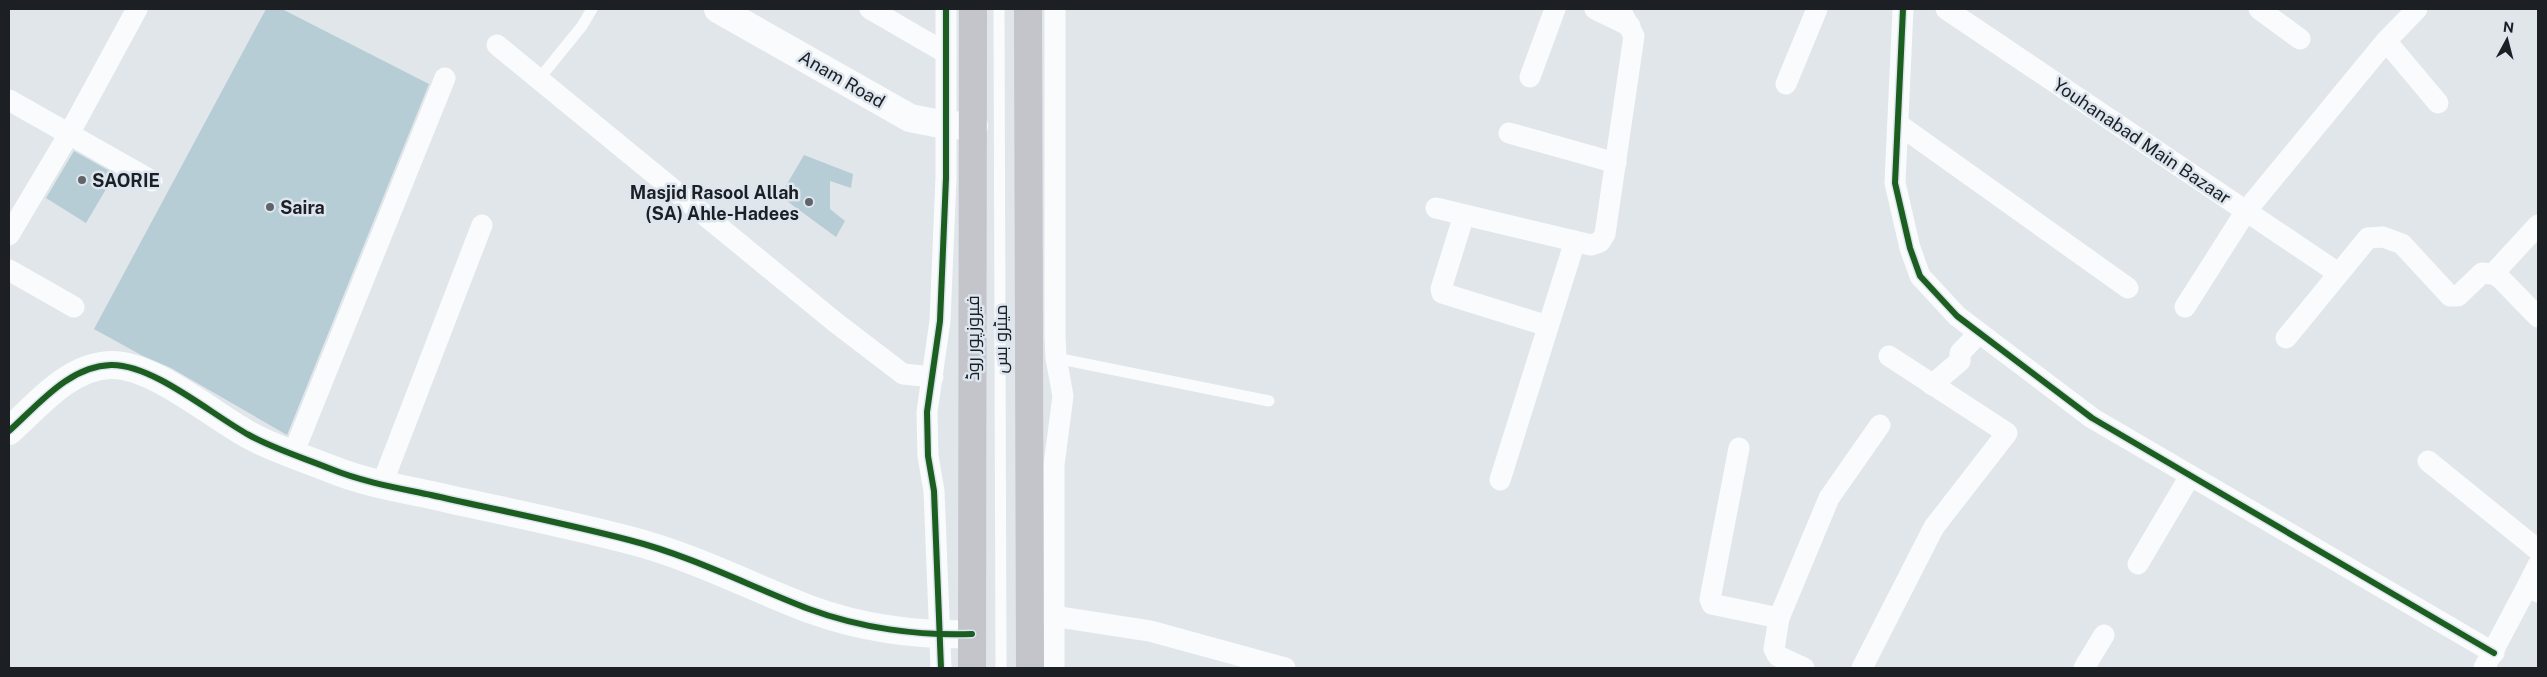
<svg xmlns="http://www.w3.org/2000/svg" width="2547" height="677" viewBox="0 0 2547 677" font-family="'Public Sans',Cairo,sans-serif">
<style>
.building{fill:#b6cdd6}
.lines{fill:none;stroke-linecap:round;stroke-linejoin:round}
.lane{stroke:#fafbfc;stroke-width:11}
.street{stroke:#fafbfc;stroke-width:21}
.secondary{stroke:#fafbfc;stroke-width:28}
.primary{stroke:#c4c4cb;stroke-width:28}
.cycleway-casing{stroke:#dde5ef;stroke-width:9}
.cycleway{stroke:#1b5e20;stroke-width:6}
.poi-dot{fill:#616569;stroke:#dde5ef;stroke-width:2}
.labels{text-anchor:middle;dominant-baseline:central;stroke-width:5;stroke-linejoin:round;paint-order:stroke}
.street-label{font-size:18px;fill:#1c1f23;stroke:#dde5ef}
.poi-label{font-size:18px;font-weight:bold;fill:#1c1f23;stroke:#dde5ef;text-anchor:start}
</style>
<rect width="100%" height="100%" fill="#e1e6eb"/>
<g class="building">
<path d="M266,9H282L429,84L287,435L171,368L141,355L94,329Z"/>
<path d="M74,151L115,174L86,223L46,198Z"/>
<path d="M804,155L853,174L851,188L830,181V209L845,221L836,237L780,196Z"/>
</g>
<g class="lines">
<g class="lane">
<path d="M999,9L1001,668"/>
<path d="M539,79L582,26L592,9"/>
<path d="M1056,358L1269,401"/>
</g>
<g class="street">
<path d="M870,9L946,53"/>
<path d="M1595,9L1630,26"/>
<path d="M1903,9L1895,183L1910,248L1920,276L1957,316L2092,418L2494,653"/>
<path d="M1946,9L2338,273"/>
<path d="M2259,9L2300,39"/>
<path d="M2386,41L2417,9"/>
<path d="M497,45L835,322L903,374L933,377"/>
<path d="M1530,77L1555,9"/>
<path d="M1786,84L1817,9"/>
<path d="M9,100L152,181"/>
<path d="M1898,124L2128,288"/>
<path d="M1509,133L1616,163"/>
<path d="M1436,208L1591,245L1600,242L1605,234L1634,36L1620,9"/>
<path d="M1464,215L1441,289L1442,293L1548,326"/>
<path d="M9,235L69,134L137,9"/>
<path d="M9,270L74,307"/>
<path d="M2493,274L2538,225"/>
<path d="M2185,307L2246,211L2386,41L2438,103"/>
<path d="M2286,338L2368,238L2383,237L2402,244L2450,296H2458L2482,273L2493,274L2500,278L2538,317"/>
<path d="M1932,385L1960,361V353L1979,333"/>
<path d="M1739,448L1710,599L1712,604L1716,605L1779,618"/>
<path d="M293,454L445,78"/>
<path d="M2428,461L2538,550"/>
<path d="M1500,480L1575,241"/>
<path d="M382,484L482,225"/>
<path d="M2138,564L2190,476"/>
<path d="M2528,585L2538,565"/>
<path d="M1040,614L1150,631L1285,668"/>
<path d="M941,668L934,491L928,456L927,412L940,321L946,178V9"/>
<path d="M1054,668V465L1063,396L1056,358L1055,335V9"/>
<path d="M1804,668L1778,656L1774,649L1779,618L1829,498L1880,425"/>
<path d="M1862,668L1934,527L2007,433L1889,356"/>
<path d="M2084,668L2104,635"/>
<path d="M2484,668L2528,585L2538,592"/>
</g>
<g class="secondary">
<path d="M718,9L910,118L945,125L974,126"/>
<path d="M9,431C38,405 69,366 111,365C153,364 212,415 249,435C274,449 304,458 331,469C363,482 398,488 431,495C497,510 564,523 629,540C692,556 749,586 809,609C860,628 918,636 972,634"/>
</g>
<g class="primary">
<path d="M1028,9L1030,668"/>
<path d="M972,668L973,9"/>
</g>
<defs>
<g id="cycleway">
<path d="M1903,9L1895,183L1910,248L1920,276L1957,316L2092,418L2494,653"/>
<path d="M9,431C38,405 69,366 111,365C153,364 212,415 249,435C274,449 304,458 331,469C363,482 398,488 431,495C497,510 564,523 629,540C692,556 749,586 809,609C860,628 918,636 972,634"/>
<path d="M941,668L934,491L928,456L927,412L940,321L946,178V9"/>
</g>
</defs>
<use href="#cycleway" class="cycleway-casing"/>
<use href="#cycleway" class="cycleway"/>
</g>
<g class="poi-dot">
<circle cx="82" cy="180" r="5"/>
<circle cx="809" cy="202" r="5"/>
<circle cx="270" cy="207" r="5"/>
</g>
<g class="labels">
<g class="street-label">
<text transform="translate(842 79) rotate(30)">Anam Road</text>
<text transform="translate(2142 141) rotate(34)">Youhanabad Main Bazaar</text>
<text transform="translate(972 338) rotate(-90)">فیروزپور روڈ</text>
<text transform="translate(1000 339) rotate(-90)">میٹرو بس</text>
</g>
<g class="poi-label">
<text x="92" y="180">SAORIE</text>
<text x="799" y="192" text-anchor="end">Masjid Rasool Allah<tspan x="799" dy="21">(SA) Ahle-Hadees</tspan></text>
<text x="280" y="207">Saira</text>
</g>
</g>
<rect width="2547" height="677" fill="none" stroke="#1c1f23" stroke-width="20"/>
<g transform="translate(2507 40) rotate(7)" stroke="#dde5ef" stroke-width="4" paint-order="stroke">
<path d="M0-4L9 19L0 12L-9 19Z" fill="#1c1f23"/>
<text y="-8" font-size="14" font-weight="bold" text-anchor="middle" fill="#1c1f23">N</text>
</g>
</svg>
